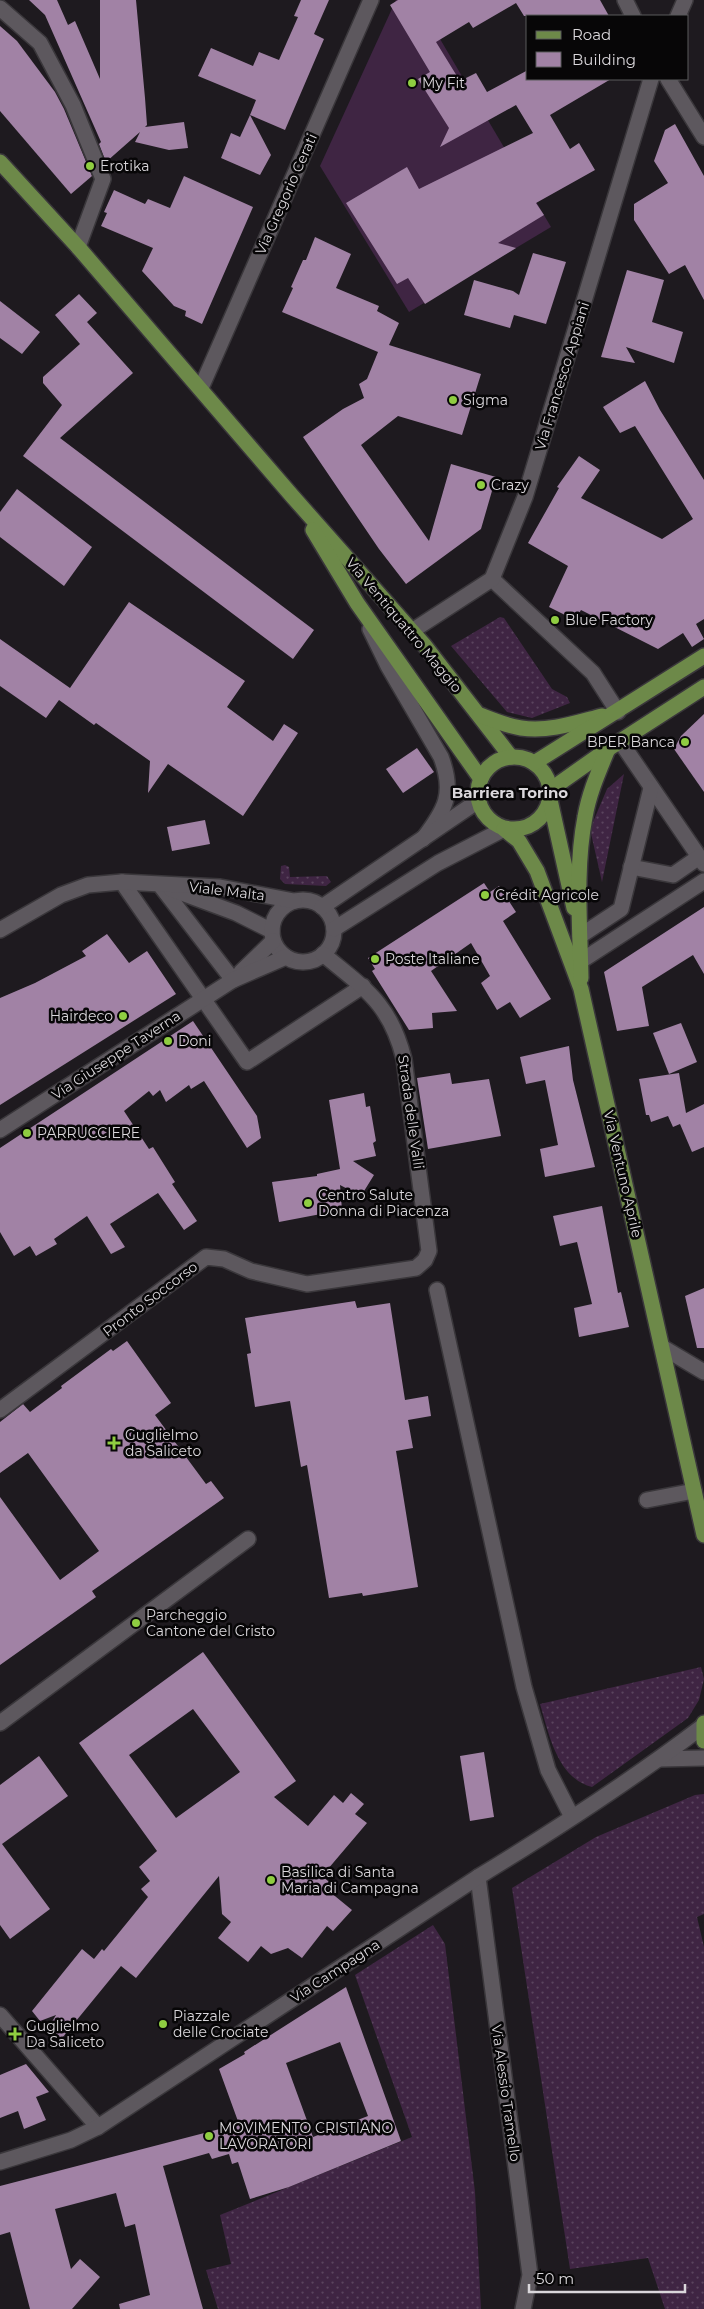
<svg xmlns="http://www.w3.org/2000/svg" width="704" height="2309" viewBox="0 0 704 2309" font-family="Montserrat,sans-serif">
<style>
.grass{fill:url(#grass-dots)}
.pitch{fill:#3f2543}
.building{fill:#a182a5;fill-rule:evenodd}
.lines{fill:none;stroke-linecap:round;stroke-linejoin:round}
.minor-casing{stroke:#3a373b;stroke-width:18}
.major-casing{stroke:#3a373b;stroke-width:18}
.minor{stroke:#5d585e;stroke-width:15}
.major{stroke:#6d8949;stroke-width:15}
.poi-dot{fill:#8fcd41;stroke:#070607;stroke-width:2}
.labels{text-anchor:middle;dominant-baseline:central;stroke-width:5;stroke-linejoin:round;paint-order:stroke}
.poi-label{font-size:14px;fill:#dad7db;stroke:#070607;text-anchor:start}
.street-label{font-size:14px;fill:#dad7db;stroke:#070607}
.neighbourhood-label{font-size:15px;font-weight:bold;fill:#dad7db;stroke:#070607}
</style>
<defs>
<pattern id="grass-dots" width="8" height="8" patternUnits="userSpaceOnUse" patternTransform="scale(1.25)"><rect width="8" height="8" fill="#3f2543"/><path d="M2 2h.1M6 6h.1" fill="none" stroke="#5a445e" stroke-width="1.8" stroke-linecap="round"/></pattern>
</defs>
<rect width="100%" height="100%" fill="#1e1a1f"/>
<g class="grass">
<path d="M500,617L504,618L552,689L567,697L570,703L532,718L507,712L451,646Z"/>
<path d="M624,774L602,882L590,829L607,789Z"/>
<path d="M285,865L289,867L290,877L327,876L331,882L326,886L285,884L280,879L281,866Z"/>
<path d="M701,1667L704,1679L699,1700L688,1718L592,1787C557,1778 549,1734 540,1704Z"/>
<path d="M704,1794V1914L697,1917L704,1947V2309H665L648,2258L570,2269L512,1888L596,1837L695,1795Z"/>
<path d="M433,1925L445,1944L475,2192L481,2309H218L206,2270L231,2264L220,2215L412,2137L355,1975Z"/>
</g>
<path class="pitch" d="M396,0H417L551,227L409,312L320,166Z"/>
<g class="building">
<path d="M29,0H57L68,25L75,21L100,79V0H136L145,98L147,125L145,127L184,122L188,148L169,150L135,142L140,132L106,162L99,144L101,142L45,15Z"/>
<path d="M301,0H329L314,34L324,39L285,130L250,115L256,100L198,76L211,48L253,66L259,52L279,60L298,17L294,16Z"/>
<path d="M398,0H600L609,16H524L516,3L473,28L469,22L436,42L460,81L476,73L487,92L528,70V79H611L550,115L570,149L579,143L595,170L536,203L544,215L498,243L516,248L425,304L408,278L397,284L346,203L407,167L419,189L533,133L516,105L440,147L449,128L418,79L430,72L390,5Z"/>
<path d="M0,26L17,41L55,92L64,109L92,176L71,194L0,111Z"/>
<path d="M250,115L271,155L260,175L221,158L231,133L240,137Z"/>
<path d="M675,124L704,176V300L685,265L669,274L634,220V204L668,183L654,161L665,130Z"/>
<path d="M184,176L253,207L202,324L185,316L186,311L174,306L142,271L153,248L101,226L107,213L104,212L114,190L145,204L148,199L170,208Z"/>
<path d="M315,237L351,254L336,288L379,306L377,311L399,323L389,345L481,374L462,435L398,416L361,445L429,541L451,464L496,477L481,529L406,584L379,549L303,437L343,409L364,398L359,384L367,379L378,352L282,312L293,288L291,287L303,260H306Z"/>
<path d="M533,253L566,262L546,324L514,315L510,328L464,315L474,280L513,291L519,295Z"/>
<path d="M627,270L664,280L652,322L683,332L674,363L626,347L635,363L601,357Z"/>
<path d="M79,294L97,313L87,322L133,373L60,438L314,630L293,659L23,456L62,405L43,383V377L80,344L55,315Z"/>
<path d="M0,301L40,332L22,354L0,338Z"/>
<path d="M645,381L660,410L704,480V619L696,624L704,639L692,647L683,633L658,649L581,610L575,620L549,607L568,566L528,543L559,488L557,487L579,456L600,470L581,498L662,539L693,519L635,426L620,433L603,407Z"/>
<path d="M17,489L92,547L64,586L0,537V512Z"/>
<path d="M129,602L245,681L227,707L273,741L284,724L298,733L243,816L168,764L148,793L150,761L96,723L94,725L59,700L46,718L0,686V639L70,688Z"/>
<path d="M704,714V792L674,749L681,736Z"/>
<path d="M417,748L434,772L403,793L386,769Z"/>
<path d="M205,820L210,844L172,851L167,827Z"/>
<path d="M484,883L490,892L499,886L516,912L503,921L551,999L520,1018L510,1002L497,1010L481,983L490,976L471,943L431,971L457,1011L432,1013L433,1028L409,1030L372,971L375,969L368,958Z"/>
<path d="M704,907V974L693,955L642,987L649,1026L617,1031L604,972Z"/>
<path d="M107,934L129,963L147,951L176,994L0,1105V998L35,983L86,956L82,951Z"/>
<path d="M193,1021L257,1116L261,1138L247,1148L204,1081L191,1089L189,1085L166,1102L160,1090L153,1096L149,1091L124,1111L149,1149L153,1147L175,1182L172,1184L197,1221L184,1230L158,1193L110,1224L125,1247L111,1254L87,1216L54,1239L57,1244L36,1256L30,1246L14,1256L0,1232V1148Z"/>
<path d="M681,1023L697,1062L669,1074L653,1033Z"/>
<path d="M569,1046L573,1080L595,1167L545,1177L540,1149L558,1145L545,1080L526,1084L520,1057Z"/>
<path d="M450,1073L452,1084L489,1079L501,1136L428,1149L417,1078Z"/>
<path d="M679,1073L686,1113L704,1104V1147L692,1152L680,1124L673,1127L668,1116L651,1122L649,1115H646L639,1079Z"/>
<path d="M364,1093L366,1107L370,1106L376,1141L373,1143L376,1156L353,1161L374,1175L361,1196L340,1185L342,1210L279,1222L272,1182L317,1176V1174L340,1169L329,1100Z"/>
<path d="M602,1206L618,1293L621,1292L629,1327L579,1337L574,1308L592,1304L577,1242L560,1246L553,1216Z"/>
<path d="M704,1288V1348H697L685,1296Z"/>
<path d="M355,1301L357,1308L390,1303L405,1400L428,1396L431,1416L408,1420L413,1448L396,1451L418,1587L363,1596L362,1593L329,1598L307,1465L301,1467L290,1401L255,1407L247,1354L251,1353L245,1318Z"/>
<path d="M127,1341L171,1403L155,1415L206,1484L211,1481L224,1498L92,1591L96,1597L0,1665V1497L60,1580L99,1551L28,1453L0,1473V1422L23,1404L30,1412L62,1388L61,1386L111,1349L113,1351Z"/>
<path d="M203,1652L296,1781L274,1797L308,1826L334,1795L343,1803L351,1793L364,1804L355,1814L367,1823L322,1876L334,1886L330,1892L352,1910L333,1931L327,1926L302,1958L288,1948L271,1954L261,1946L248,1962L218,1938L231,1922L222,1914L219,1876L136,1978L121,1966L58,2043L47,2030L56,2015L40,2021L32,2011L82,1949L94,1959L102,1949L104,1951L148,1897L141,1889L150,1881L139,1867L157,1851L79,1743ZM193,1709L240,1772L176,1818L129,1755Z"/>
<path d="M484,1752L494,1817L470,1821L460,1756Z"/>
<path d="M39,1756L68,1796L2,1844L50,1909L10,1939L0,1925V1785Z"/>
<path d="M346,1987L401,2141L289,2187L250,2199L238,2162L232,2164L229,2154L212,2159L209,2153L163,2166L203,2309H120L119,2304L150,2295L135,2224L125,2227L116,2193L55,2209L71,2269L80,2259L100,2277L72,2309H30L10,2232L0,2235V2186L239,2124L219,2069L245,2054L244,2052ZM340,2042L368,2116L313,2137L286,2063Z"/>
<path d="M26,2064L49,2092L36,2097L46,2120L24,2129L18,2111L0,2118V2075Z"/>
</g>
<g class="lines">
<defs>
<g id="minor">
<path d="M625,0L633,16"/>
<path d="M0,8L40,43L73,105L103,179L78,247"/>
<path d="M678,16L685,0"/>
<path d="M668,79L704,137"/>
<path d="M201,388L371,0"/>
<path d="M492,579L593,673L618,712"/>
<path d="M370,629L388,666L441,757C455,794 445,810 423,839"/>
<path d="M412,631L492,579L525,497L651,79"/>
<path d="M620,741L704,864"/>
<path d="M631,867L673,875L699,857"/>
<path d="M122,882L247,1062L363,986"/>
<path d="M160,885L233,980"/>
<path d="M171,889L236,913L272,931"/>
<circle cx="303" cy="931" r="31"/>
<path d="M322,907L478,801"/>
<path d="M334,929L438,863L504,829"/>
<path d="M0,930L61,895L88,885L122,882L220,887L294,901"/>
<path d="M580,936L621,909L651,788"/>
<path d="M581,961L704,881"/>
<path d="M241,972L273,941"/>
<path d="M0,1130L233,980L286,957"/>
<path d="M437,1290L524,1687L548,1770L572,1817"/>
<path d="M662,1347L704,1372"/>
<path d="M0,1410L206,1257L224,1259L251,1271L307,1284L416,1268L425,1260L429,1251L404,1059C390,1003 365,989 323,954"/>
<path d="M647,1500L694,1491"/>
<path d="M0,1723L248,1539"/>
<path d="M660,1759L704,1758"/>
<path d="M478,1877L530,2275L523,2309"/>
<path d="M0,2015L98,2127"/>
<path d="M0,2162L71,2140L98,2127L478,1877C555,1830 631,1781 703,1726"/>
</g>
<g id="major">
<path d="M0,162L78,247L293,497L425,646L511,757"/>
<path d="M313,530L357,603L481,779"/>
<path d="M480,715C493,720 507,726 521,728C549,732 575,723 602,716"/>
<circle cx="514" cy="793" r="36"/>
<path d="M534,763L704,656"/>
<path d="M550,790L608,749L704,687"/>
<path d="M550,800L574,908"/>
<path d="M504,829L519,841L537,871L581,989L704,1535"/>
<path d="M581,978C580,925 575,869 585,817C589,793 599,771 608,749"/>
<path d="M704,1723V1741"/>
</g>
</defs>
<use href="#minor" class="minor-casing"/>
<use href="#major" class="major-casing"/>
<use href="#minor" class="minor"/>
<use href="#major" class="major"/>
</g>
<g class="poi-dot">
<circle cx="412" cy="83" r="5"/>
<circle cx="90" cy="166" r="5"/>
<circle cx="453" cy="400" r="5"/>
<circle cx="481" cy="485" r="5"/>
<circle cx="555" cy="620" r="5"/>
<circle cx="685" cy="742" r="5"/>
<circle cx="485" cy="895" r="5"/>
<circle cx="375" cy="959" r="5"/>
<circle cx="123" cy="1016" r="5"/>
<circle cx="168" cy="1041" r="5"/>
<circle cx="27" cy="1133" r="5"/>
<circle cx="308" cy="1203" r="5"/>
<path d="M111.5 1435.5h5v5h5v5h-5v5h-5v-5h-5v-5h5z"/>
<circle cx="136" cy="1623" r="5"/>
<circle cx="271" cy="1880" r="5"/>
<circle cx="163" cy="2024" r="5"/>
<path d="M12.5 2026.5h5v5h5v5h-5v5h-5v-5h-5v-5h5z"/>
<circle cx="209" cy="2136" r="5"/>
</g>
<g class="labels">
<g class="poi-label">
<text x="422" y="83">My Fit</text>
<text x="100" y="166">Erotika</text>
<text x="463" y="400">Sigma</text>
<text x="491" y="485">Crazy</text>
<text x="565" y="620">Blue Factory</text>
<text x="675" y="742" text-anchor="end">BPER Banca</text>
<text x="495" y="895">Crédit Agricole</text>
<text x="385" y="959">Poste Italiane</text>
<text x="113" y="1016" text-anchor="end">Hairdeco</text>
<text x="178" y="1041">Doni</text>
<text x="37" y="1133">PARRUCCIERE</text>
<text x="318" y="1195">Centro Salute<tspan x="318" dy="16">Donna di Piacenza</tspan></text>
<text x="125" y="1435">Guglielmo<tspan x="125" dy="16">da Saliceto</tspan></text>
<text x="146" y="1615">Parcheggio<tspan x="146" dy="16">Cantone del Cristo</tspan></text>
<text x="281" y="1872">Basilica di Santa<tspan x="281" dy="16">Maria di Campagna</tspan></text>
<text x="173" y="2016">Piazzale<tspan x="173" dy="16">delle Crociate</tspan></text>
<text x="26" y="2026">Guglielmo<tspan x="26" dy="16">Da Saliceto</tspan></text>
<text x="219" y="2128">MOVIMENTO CRISTIANO<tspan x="219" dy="16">LAVORATORI</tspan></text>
</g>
<g class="street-label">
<text transform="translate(286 194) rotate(-66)">Via Gregorio Cerati</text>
<text transform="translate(562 376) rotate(-73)">Via Francesco Appiani</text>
<text transform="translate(404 625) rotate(50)">Via Ventiquattro Maggio</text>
<text transform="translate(227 891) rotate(7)">Viale Malta</text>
<text transform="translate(116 1055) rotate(-33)">Via Giuseppe Taverna</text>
<text transform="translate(411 1112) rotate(82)">Strada delle Valli</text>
<text transform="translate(623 1174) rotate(77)">Via Ventuno Aprile</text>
<text transform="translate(150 1299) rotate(-37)">Pronto Soccorso</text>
<text transform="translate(335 1971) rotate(-33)">Via Campagna</text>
<text transform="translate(506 2093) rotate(82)">Via Alessio Tramello</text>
</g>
<g class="neighbourhood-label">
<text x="510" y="792">Barriera Torino</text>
</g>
</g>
<rect x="526" y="15" width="162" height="65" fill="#070607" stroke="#5b5a5c"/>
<rect x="536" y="31" width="25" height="8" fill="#6d8949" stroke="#5b5a5c"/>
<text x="572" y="40" font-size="15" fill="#dad7db">Road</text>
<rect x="536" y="52" width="25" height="15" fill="#a182a5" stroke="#5b5a5c"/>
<text x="572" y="65" font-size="15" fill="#dad7db">Building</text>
<path d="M529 2284v8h156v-8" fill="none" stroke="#dad7db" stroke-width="2.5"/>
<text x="536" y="2284" font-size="15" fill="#dad7db" stroke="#070607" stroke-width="4" paint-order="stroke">50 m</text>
</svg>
